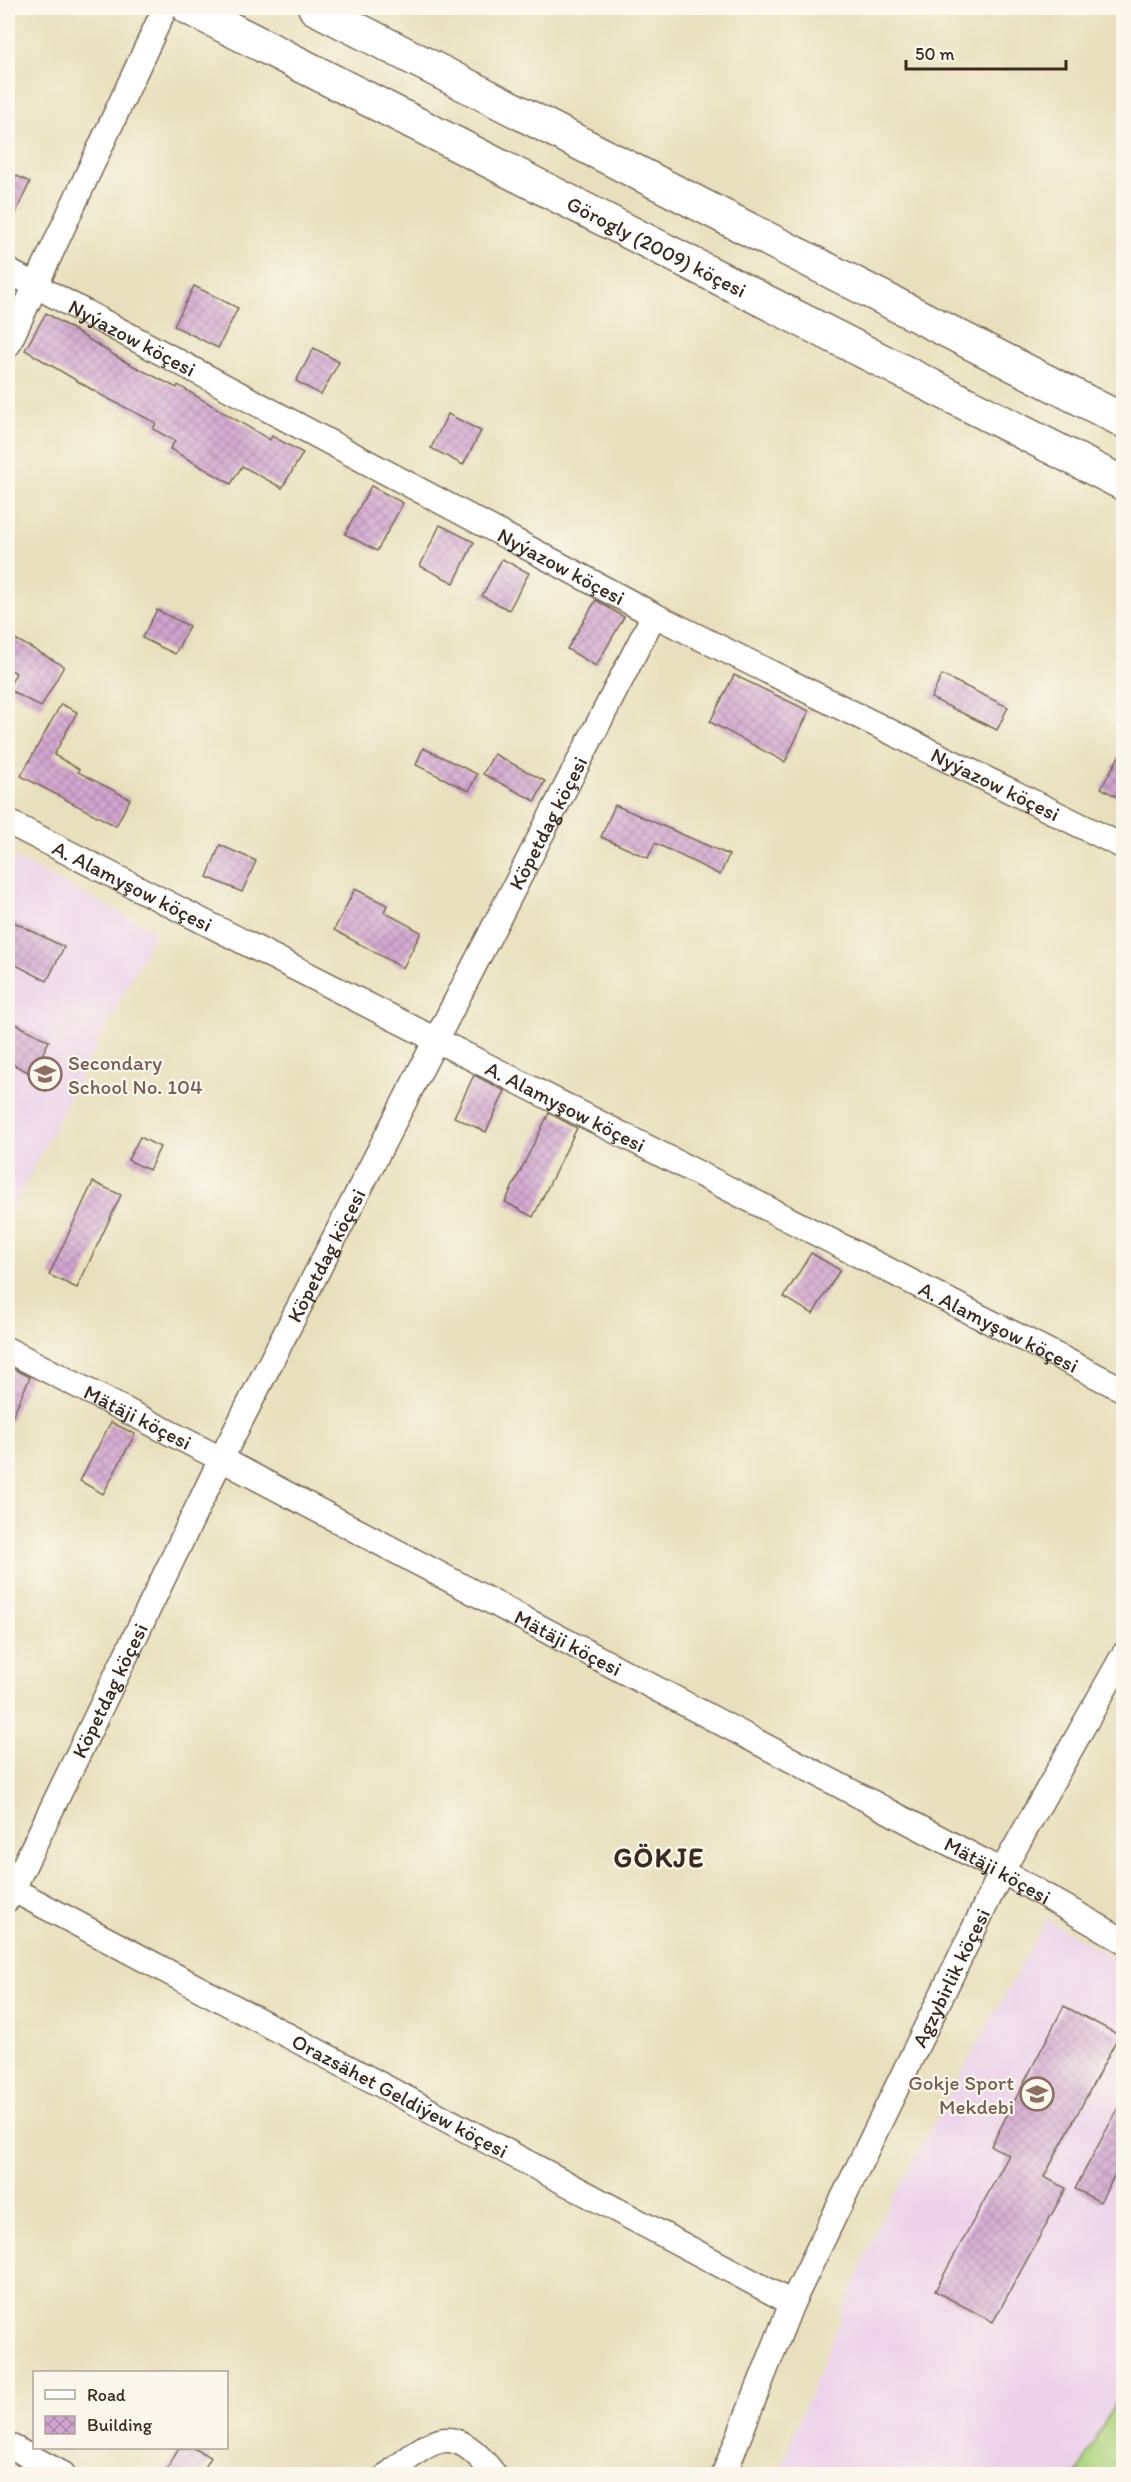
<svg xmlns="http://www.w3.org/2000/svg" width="1131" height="2482" viewBox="0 0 1131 2482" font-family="Itim,sans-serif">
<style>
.built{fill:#ecd1ea}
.garden{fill:#aed57f;stroke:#74804e;stroke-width:1.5}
.building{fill:url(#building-cross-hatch)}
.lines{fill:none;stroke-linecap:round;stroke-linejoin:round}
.minor-casing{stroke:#786a55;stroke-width:27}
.primary-casing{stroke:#786a55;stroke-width:36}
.minor{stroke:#fff;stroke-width:24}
.primary{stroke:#fff;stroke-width:33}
.labels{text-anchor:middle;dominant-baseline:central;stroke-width:4.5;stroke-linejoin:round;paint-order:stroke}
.street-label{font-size:21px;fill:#3b2a1e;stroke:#fbf7ec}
.education-label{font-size:21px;fill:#785e54;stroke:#fbf7ec;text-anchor:start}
.district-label{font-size:27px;font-weight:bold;letter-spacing:1.5px;fill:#3b2a1e;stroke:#fbf7ec}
</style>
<defs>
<pattern id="building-cross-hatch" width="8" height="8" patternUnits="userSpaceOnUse" patternTransform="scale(1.5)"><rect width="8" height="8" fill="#d2a5d0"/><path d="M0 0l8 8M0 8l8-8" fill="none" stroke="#ac87a8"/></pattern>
</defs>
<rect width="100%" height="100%" fill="#fbf7ec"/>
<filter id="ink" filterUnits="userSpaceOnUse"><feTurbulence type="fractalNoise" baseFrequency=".0167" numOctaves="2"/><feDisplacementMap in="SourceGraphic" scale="12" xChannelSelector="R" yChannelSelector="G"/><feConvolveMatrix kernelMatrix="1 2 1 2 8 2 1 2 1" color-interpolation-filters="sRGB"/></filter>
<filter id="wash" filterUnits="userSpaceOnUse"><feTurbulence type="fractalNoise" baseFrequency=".008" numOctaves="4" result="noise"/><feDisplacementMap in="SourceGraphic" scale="24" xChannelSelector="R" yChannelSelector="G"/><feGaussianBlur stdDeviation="1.35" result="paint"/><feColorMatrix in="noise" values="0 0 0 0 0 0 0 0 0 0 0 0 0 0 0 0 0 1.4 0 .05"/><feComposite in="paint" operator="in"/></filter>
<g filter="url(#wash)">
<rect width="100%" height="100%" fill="#e8e0bc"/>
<g class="built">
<path d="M8,855L156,931L8,1217Z"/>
<path d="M1047,1919L1123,1964V2474H778L879,2223Z"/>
</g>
<path class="garden" d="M1123,2388V2474H1077Z"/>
<g id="blocks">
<g class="building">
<path d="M8,172L30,182L8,229Z"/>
<path d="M194,286L238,308L218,348L174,326Z"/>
<path d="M46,313L122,360L177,388L178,385L270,440L272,436L303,453L282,488L242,466L231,484L170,449L175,441L153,429L156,423L101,395L25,350Z"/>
<path d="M314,348L339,362L321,395L296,381Z"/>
<path d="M448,414L481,431L463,465L431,448Z"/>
<path d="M371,486L403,503L377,551L345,534Z"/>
<path d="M440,525L474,542L454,583L420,566Z"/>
<path d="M502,559L529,573L509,610L482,596Z"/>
<path d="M596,600L624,617L596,666L567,649Z"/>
<path d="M157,610L189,626L175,654L142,638Z"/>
<path d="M8,635L64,666L41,707L8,689L16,673L8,668Z"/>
<path d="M734,675L809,711L785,762L710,722Z"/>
<path d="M942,675L1008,707L997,730L931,698Z"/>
<path d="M61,704L77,712L54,755L79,769L78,772L130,799L116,826L21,776Z"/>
<path d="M423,748L477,774L469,791L416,765Z"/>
<path d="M1124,748V801L1101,788Z"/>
<path d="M494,754L545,781L535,801L483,774Z"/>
<path d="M615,805L729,855L720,875L655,843L648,858L601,837Z"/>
<path d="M220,845L256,861L242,892L207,877Z"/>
<path d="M355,889L387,905L384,912L421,932L403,968L334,930Z"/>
<path d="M8,919L64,947L47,981L8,961Z"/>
<path d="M8,1020L49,1041L32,1074L8,1062Z"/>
<path d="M474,1075L505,1091L486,1132L454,1117Z"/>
<path d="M549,1113L577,1128L533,1217L505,1202Z"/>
<path d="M140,1137L160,1147L149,1170L128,1160Z"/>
<path d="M93,1182L121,1195L77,1288L49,1275Z"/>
<path d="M811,1253L840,1270L813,1314L784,1297Z"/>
<path d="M8,1366L30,1377L8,1426Z"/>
<path d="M111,1422L135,1434L103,1494L80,1481Z"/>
<path d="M1064,2006L1119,2035L1044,2177L1066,2188L993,2322L935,2291L1009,2155L991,2146Z"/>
<path d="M1124,2097V2158L1100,2202L1075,2189Z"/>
<path d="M179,2448H193L211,2457L201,2475H164Z"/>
</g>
</g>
</g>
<g filter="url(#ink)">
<use href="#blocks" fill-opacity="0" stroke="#786a55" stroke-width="1.5"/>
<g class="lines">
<defs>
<g id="minor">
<path id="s1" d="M8,271L654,615L1124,847"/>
<path d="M8,345L165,8"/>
<path id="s2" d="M8,822L1124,1390"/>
<path id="s3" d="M8,1350L221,1459L1002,1871L1124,1941"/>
<path id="s4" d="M8,1887L792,2303"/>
<path id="s5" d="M8,1899L221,1459L654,615"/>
<path d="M8,2445L63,2474"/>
<path d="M389,2474C434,2437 453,2421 494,2474"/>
<path id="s6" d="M724,2474L792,2303L1002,1871L1124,1654"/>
</g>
<g id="primary">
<path id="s7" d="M189,8L1124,484"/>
<path d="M315,8L1124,421"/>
</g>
</defs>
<use href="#minor" class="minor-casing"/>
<use href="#primary" class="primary-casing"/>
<use href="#minor" class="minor"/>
<use href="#primary" class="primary"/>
</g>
</g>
<defs>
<symbol id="school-ring" viewBox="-11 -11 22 22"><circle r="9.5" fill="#fbf7ec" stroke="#8d6e63" stroke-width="1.5"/><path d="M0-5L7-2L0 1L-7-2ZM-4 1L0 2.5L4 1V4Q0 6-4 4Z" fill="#8d6e63"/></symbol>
</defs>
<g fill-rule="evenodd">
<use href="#school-ring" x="26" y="1055" width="38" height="38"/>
<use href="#school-ring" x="1018" y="2075" width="38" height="38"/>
</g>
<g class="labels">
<g class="street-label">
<text stroke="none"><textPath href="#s7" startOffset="525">Görogly (2009) köçesi</textPath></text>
<text stroke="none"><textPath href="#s1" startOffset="141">Nyýazow köçesi</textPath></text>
<text stroke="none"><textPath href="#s1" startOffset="627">Nyýazow köçesi</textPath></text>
<text stroke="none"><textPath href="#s1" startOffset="1113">Nyýazow köçesi</textPath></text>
<text stroke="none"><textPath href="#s5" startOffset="1204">Köpetdag köçesi</textPath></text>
<text stroke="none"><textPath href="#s2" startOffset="140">A. Alamyşow köçesi</textPath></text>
<text stroke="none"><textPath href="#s2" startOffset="626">A. Alamyşow köçesi</textPath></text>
<text stroke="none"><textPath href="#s5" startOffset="718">Köpetdag köçesi</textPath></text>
<text stroke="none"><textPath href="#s2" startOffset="1112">A. Alamyşow köçesi</textPath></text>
<text stroke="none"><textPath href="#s3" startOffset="146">Mätäji köçesi</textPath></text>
<text stroke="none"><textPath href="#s3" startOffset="632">Mätäji köçesi</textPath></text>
<text stroke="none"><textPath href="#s5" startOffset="232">Köpetdag köçesi</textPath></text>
<text stroke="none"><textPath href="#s3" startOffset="1118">Mätäji köçesi</textPath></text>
<text stroke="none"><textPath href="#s6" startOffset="546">Agzybirlik köçesi</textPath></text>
<text stroke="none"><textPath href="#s4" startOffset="444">Orazsähet Geldiýew köçesi</textPath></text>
</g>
<g class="education-label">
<text x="68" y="1062">Secondary<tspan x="68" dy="24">School No. 104</tspan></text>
<text x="1014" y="2082" text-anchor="end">Gokje Sport<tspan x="1014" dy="24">Mekdebi</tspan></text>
</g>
<g class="district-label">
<text x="659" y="1857">GÖKJE</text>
</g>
</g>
<rect width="1131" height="2482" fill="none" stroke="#fbf7ec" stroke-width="30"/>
<rect x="33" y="2371" width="195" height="78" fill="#fbf7ec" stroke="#aea59a" stroke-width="1.5"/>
<rect x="45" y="2390" width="30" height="9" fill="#ffffff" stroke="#aea59a" stroke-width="1.5"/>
<text x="87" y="2401" font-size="18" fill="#3b2a1e">Road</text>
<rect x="45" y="2416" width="30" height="18" fill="url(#building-cross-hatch)" stroke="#aea59a" stroke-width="1.5"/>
<text x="87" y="2431" font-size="18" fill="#3b2a1e">Building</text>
<path d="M906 60v9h160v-9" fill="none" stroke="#3b2a1e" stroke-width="3"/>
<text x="915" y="60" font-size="18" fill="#3b2a1e" stroke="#fbf7ec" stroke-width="4.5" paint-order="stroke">50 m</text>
</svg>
